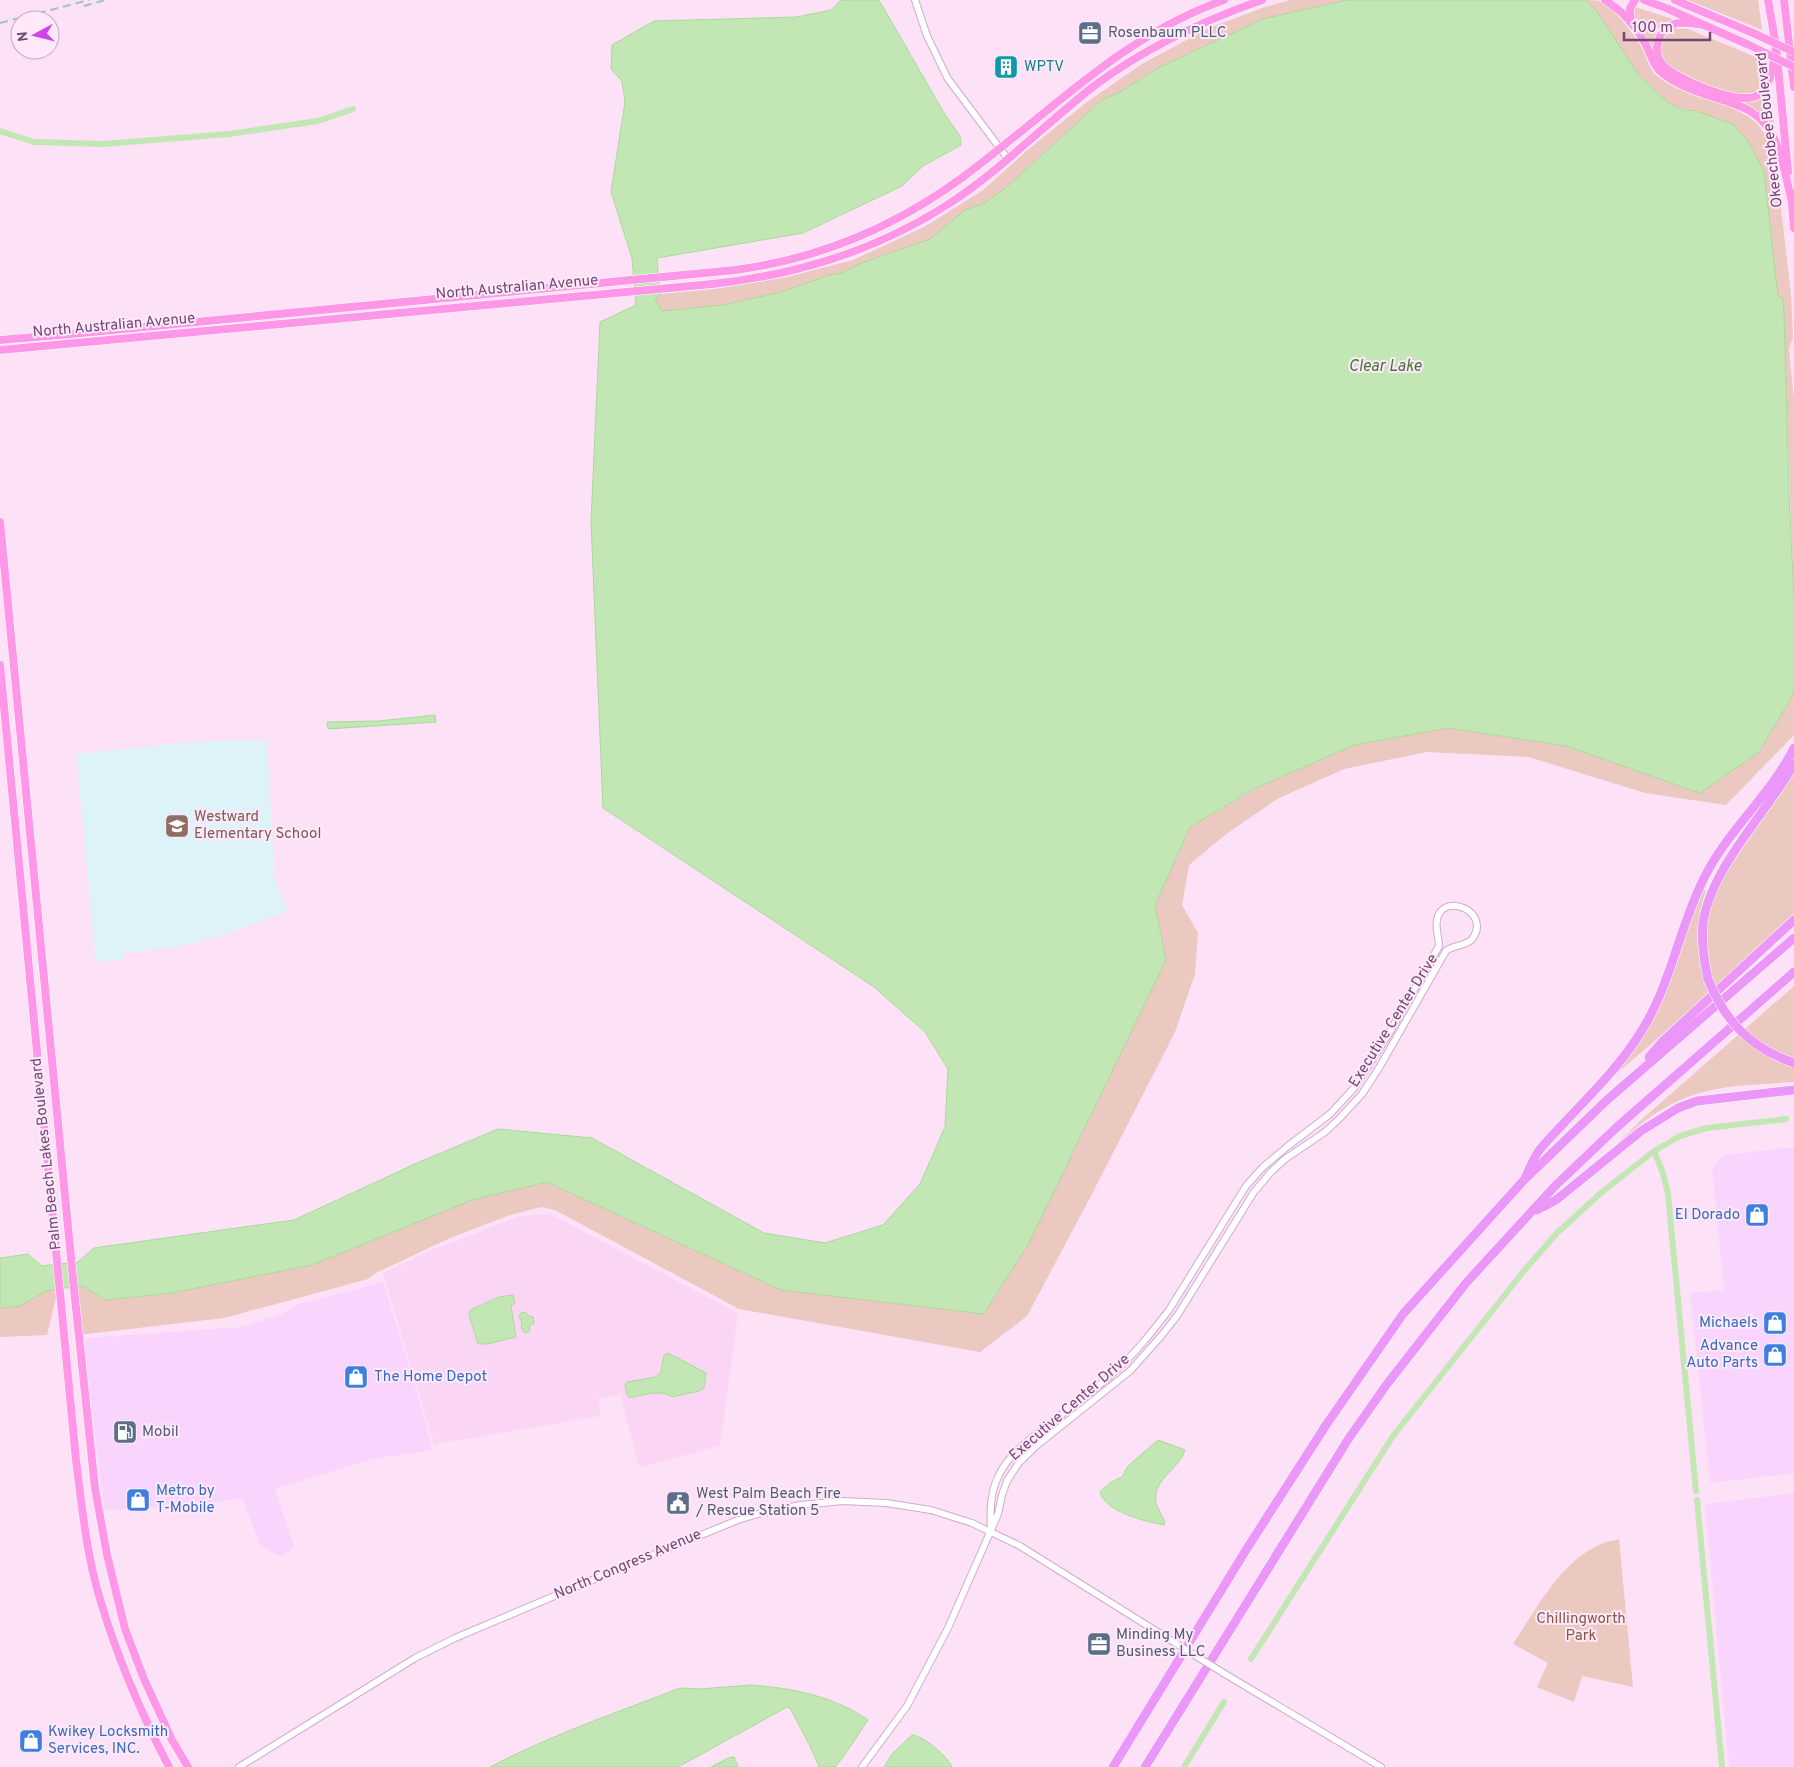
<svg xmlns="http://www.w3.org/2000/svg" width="1794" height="1767" viewBox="0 0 1794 1767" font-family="Overpass,sans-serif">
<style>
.residential{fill:#fad6f4}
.commercial{fill:#f9d5fe}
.education{fill:#def3f9}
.green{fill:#ebc8c0}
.water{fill:#c2e7b5;stroke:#abd99b}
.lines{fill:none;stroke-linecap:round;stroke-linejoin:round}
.canal{stroke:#c2e7b5;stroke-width:6}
.minor-casing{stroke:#d0abce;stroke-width:8}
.major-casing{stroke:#fff;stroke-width:9}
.highway-casing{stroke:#fff;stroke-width:10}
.minor{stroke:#fff;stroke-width:6}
.major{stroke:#fe97e7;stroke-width:8}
.highway{stroke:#eb96f9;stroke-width:9}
.rail{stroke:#a0c1c6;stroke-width:2;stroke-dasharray:8 5;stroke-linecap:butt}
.minor-bridge-casing{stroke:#d0abce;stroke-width:8;stroke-linecap:butt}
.major-bridge-casing{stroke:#fff;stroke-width:9;stroke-linecap:butt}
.highway-bridge-casing{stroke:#fff;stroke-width:10;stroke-linecap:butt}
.minor-bridge{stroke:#fff;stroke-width:6}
.major-bridge{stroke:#fe97e7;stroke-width:8}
.highway-bridge{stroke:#eb96f9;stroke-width:9}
.labels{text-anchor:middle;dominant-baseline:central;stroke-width:4;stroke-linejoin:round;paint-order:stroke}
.service-label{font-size:15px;fill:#4e5e75;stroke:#ffe8fa;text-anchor:start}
.culture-label{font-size:15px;fill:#0d838f;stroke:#ffe8fa;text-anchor:start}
.street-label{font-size:15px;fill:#734775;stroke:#ffe8fa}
.education-label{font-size:15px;fill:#785e54;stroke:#ffe8fa;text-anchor:start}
.shop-label{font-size:15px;fill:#366cbe;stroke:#ffe8fa;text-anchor:end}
.park-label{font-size:15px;fill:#875844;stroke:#ffe8fa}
.water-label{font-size:16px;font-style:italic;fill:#467438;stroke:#ffe8fa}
</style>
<rect width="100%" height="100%" fill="#fde1f7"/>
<path class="residential" d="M550,1214L738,1313L720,1446L639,1467L620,1394L599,1399L600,1416L434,1444L383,1273L427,1252L520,1216Z"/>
<g class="commercial">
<path d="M1794,1147V1473L1710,1483L1690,1293L1724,1290L1712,1169L1723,1155Z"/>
<path d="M383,1282L425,1419L432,1450L372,1459L275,1489L294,1546L281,1557L260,1545L242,1498L199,1504L130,1509H104L84,1344L88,1338L241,1327L281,1314L299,1304Z"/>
<path d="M1794,1493V1767H1729L1705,1504Z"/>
</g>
<path class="education" d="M231,740H267L275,883L288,909L272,917L221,936L177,947L124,953V959L96,962L76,754L182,743Z"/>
<g class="green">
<path d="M1290,0H1348L1263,19L1158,68L1120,92L1102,100L1008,186L985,203L965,210L931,239L859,264L842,273L829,275L782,292L723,305L662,311L655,300L660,294L715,289L787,277L853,260L924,227L982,191L1030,148L1087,102L1142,64L1209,28L1265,7Z"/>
<path d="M1583,0C1588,0 1595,0 1599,1C1615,8 1636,36 1644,52C1647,59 1650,70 1656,75C1684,98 1725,99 1753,120C1762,128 1768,138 1774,148L1791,294L1793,338L1789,348L1794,401V599L1783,299L1778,296L1696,111C1653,109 1629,61 1608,29C1601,18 1595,7 1583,0Z"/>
<path d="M1688,0H1758L1762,30Z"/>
<path d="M1635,7L1673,19L1657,29L1653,51C1647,39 1630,19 1635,7Z"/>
<path d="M1676,26L1677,29H1688L1768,62L1766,79H1763L1762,83L1764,84C1760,87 1756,92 1752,94C1737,100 1677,74 1666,62C1654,49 1664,34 1676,26Z"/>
<path d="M1768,90L1770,92L1774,122L1771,124L1759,112L1740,103L1754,101Z"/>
<path d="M1794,693V735L1726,805L1645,793L1529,757L1427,752L1344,769L1277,799L1225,835L1189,865L1182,905L1198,933L1195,974L1175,1032L1092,1194L1027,1316L980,1352L739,1309L555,1210L541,1207L510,1215L450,1238L376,1273L368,1279L224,1318L78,1335L73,1287L83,1286L105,1300L172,1293L312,1265L472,1200L547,1182L781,1290L984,1314L1166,960L1155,905L1190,827L1259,787L1354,745L1448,728L1566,746L1700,793Z"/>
<path d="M1794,770V914L1715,987L1707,953V928L1712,901L1722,879Z"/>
<path d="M1705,890H1706C1694,928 1695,957 1709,994L1615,1075L1629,1055L1701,891Z"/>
<path d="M1794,986V1082C1755,1085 1712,1084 1676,1102C1652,1113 1633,1130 1614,1147L1641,1120Z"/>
<path d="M58,1289L47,1335L0,1337V1308L20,1306L47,1290Z"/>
<path d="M1619,1539L1633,1687L1582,1676L1574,1702L1537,1687L1548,1663L1513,1644C1537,1609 1558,1565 1597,1546C1603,1542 1612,1541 1619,1539Z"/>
</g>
<g class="water">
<path d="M841,0H879L944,113L960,136L961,145L923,166L902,186L803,233L657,258L660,294L655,300L662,311L723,305L782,292L829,275L842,273L859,264L930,239L965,210L985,203L1008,186L1102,100L1120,92L1158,68L1263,19L1348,0H1585L1595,9L1638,74L1656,92L1670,104L1683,110L1696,111L1733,124L1748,141L1764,171L1778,296L1783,299L1784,312L1789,494L1794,599V693L1759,752L1700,793L1566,746L1448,728L1354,745L1254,789L1190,827L1155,905L1166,960L1029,1243L984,1314L781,1290L547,1182L472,1200L312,1265L172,1293L105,1300L83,1286L48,1290L20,1306L0,1308V1258L28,1254L42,1266L78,1262L94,1248L294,1220L417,1163L498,1129L592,1138L764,1233L825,1243L883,1225L920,1184L945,1127L948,1069L925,1032L874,987L603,808L591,522L600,322L636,305L632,258L611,192L625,102L622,81L611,69L612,45L654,21L797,17L831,10Z"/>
<path d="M435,715L436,722L328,729L327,722L379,721Z"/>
<path d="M513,1295L515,1303L511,1306L516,1337L487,1344H478L469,1315L470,1310L499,1297Z"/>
<path d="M525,1312L529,1316L533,1317L534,1324H530V1330L528,1332L525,1333L521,1328L522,1323L519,1316L521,1313Z"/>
<path d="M668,1353L706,1373L704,1388L699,1391L672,1397C662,1389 642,1395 630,1398L627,1395L625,1385L627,1382L656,1377L661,1372L664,1355Z"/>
<path d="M1158,1440L1185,1450C1179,1470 1152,1479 1156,1503C1158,1510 1163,1516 1165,1524L1163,1525C1145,1521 1105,1512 1100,1492L1111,1482L1122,1477L1128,1466Z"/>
<path d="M751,1685C792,1688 834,1696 868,1720L844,1756L835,1767H819L811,1748L790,1708L787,1707L678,1767H490C551,1735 616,1713 680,1688L700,1689Z"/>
<path d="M912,1735C924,1736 947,1756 952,1767H884L892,1754Z"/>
<path d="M734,1757L738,1767H711L728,1758Z"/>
</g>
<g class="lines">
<g class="canal">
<path d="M0,131L34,142L103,144L229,134L318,121L353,109"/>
<path d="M1654,1151L1663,1173L1668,1194L1696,1491"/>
<path d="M1697,1500L1722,1767"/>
<path d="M1251,1659L1393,1436L1523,1272L1557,1233L1602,1192L1654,1151L1680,1136L1707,1128L1786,1119"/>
<path d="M1184,1767L1224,1702"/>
</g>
<defs>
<g id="minor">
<path d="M915,0L927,36L948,79L1008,159"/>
<path d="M1225,1674L1381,1767"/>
<path d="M239,1767L415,1658L455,1638L635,1562L738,1520L758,1514L800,1505L843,1501L886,1503L931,1510L972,1523L1020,1546L1172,1641"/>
<path d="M862,1767L907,1706L948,1628L998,1514L1002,1495L1007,1481L1018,1464L1035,1447L1130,1371L1162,1335L1177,1316L1254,1192L1271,1172L1285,1159L1325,1132L1338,1120L1362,1094L1379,1068L1446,951C1454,944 1466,947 1473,938C1491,911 1442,891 1437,920C1435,929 1439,937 1439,946L1388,1035L1354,1088L1330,1114L1288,1146L1263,1167L1246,1186L1169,1310C1152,1332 1134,1355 1113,1373C1092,1392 1069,1408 1047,1426C1029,1440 1009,1454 999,1475C990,1492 990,1512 991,1531"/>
</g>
<g id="major">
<path d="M1605,0C1623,11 1636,26 1646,45C1651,54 1652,64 1660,71C1671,82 1689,89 1704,94C1719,99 1736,103 1750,111C1780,129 1783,167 1791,198"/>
<path d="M1644,0L1666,8L1749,45"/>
<path d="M1675,0L1753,33"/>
<path d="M1768,0L1776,46L1788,172"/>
<path d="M1784,0L1794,87"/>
<path d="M1631,22L1630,8L1635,0"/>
<path d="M1704,25C1695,24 1683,21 1674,24C1658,29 1651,52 1663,65C1676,79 1740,107 1758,95C1773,85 1773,61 1776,46"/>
<path d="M1791,193L1794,228"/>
<path d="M0,340L71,334L735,270C818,259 895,227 963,177C1049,114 1121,36 1224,0"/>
<path d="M0,350L712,284C796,275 878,250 950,203C1002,169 1045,124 1094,86C1145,48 1202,21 1262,0"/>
<path d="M0,522L74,1289L95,1488L107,1555L125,1629L144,1679L172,1740L188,1767"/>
<path d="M0,665L76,1460C82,1506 86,1553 100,1599C117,1657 141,1713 169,1767"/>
</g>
<g id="highway">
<path d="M1708,979C1704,961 1701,942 1703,923C1711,867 1767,813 1794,764"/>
<path d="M1649,1057L1663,1041L1794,920"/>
<path d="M1526,1176C1530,1168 1533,1159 1538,1152C1545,1142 1555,1133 1563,1124C1589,1096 1616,1070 1637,1038C1671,988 1677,932 1704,878C1727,831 1770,796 1794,748"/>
<path d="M1537,1210L1556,1200L1641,1131L1678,1108L1697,1101L1794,1090"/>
<path d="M1113,1767L1246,1550L1326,1425L1403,1314L1524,1180L1607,1100L1794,938"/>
<path d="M1145,1767L1349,1438L1387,1384L1466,1283L1555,1186L1617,1127L1794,972"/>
</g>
</defs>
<use href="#minor" class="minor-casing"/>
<use href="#major" class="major-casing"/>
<use href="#highway" class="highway-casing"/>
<use href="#minor" class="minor"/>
<use href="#major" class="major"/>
<use href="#highway" class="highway"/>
<g class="rail">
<path d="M84,6L105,0"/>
<path d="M0,23L89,0"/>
</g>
<defs>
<path id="minor-bridge" d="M1172,1641L1225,1674"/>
<g id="major-bridge">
<path d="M1753,33L1794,52"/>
<path d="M1749,45L1794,67"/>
</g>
<path id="highway-bridge" d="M1708,979C1725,1022 1751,1048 1794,1063"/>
</defs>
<use href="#minor-bridge" class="minor-bridge-casing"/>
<use href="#major-bridge" class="major-bridge-casing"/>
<use href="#highway-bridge" class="highway-bridge-casing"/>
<use href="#minor-bridge" class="minor-bridge"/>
<use href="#major-bridge" class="major-bridge"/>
<use href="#highway-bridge" class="highway-bridge"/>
</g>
<defs>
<symbol id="office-square" viewBox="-11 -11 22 22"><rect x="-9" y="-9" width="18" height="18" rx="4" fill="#5c6f8a" stroke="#ffe8fa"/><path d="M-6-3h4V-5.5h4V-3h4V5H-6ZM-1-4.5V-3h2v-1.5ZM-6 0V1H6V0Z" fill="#fff"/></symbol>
<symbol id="building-square" viewBox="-11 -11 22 22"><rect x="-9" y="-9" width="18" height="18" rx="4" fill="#0f9aa8" stroke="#ffe8fa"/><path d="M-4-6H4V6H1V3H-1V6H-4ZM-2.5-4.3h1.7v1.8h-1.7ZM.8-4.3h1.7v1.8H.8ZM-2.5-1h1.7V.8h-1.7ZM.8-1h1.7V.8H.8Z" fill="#fff"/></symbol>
<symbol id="school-square" viewBox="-11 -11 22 22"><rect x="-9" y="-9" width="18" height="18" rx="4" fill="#8d6e63" stroke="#ffe8fa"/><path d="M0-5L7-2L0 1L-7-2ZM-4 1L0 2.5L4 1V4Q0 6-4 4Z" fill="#fff"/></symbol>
<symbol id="shop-square" viewBox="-11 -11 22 22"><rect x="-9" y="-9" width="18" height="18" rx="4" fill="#3f7fe0" stroke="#ffe8fa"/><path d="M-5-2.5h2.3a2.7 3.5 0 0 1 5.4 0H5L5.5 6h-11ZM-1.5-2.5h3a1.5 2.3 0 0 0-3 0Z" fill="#fff"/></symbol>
<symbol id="fuel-square" viewBox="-11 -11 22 22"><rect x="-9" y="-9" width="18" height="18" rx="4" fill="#5c6f8a" stroke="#ffe8fa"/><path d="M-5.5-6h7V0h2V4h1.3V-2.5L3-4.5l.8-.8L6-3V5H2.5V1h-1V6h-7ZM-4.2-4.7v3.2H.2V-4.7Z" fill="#fff"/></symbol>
<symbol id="civic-square" viewBox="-11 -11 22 22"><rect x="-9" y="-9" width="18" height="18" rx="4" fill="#5c6f8a" stroke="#ffe8fa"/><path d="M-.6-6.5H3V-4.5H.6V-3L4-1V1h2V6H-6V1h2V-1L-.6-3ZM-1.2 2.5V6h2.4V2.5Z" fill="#fff"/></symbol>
</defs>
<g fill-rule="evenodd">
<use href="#office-square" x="1076" y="19" width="28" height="28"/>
<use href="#building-square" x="992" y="53" width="28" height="28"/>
<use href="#school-square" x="163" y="812" width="28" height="28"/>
<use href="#shop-square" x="1743" y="1201" width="28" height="28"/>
<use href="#shop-square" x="1761" y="1309" width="28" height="28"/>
<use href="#shop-square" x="1761" y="1341" width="28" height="28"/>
<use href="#shop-square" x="342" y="1363" width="28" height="28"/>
<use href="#fuel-square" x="111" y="1418" width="28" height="28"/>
<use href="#shop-square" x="124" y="1486" width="28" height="28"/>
<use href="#civic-square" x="664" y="1489" width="28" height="28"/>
<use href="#office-square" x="1085" y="1630" width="28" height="28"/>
<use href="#shop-square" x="17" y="1727" width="28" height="28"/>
</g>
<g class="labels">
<g class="service-label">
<text x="1108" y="33">Rosenbaum PLLC</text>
<text x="142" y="1432">Mobil</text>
<text x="696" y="1494">West Palm Beach Fire<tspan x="696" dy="17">/ Rescue Station 5</tspan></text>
<text x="1116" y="1635">Minding My<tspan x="1116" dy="17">Business LLC</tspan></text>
</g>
<g class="culture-label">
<text x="1024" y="67">WPTV</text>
</g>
<g class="street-label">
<text transform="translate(1770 130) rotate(-96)">Okeechobee Boulevard</text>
<text transform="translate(517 288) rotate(-5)">North Australian Avenue</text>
<text transform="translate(114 326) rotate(-5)">North Australian Avenue</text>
<text transform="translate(1394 1021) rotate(-58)">Executive Center Drive</text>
<text transform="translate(47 1154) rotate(-96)">Palm Beach Lakes Boulevard</text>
<text transform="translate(1070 1408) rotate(-41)">Executive Center Drive</text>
<text transform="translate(628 1565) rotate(-23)">North Congress Avenue</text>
</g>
<g class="education-label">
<text x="194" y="817">Westward<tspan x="194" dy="17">Elementary School</tspan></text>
</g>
<g class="shop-label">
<text x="1740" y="1215">El Dorado</text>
<text x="1758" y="1323">Michaels</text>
<text x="1758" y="1346">Advance<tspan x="1758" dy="17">Auto Parts</tspan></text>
<text x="374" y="1377" text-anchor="start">The Home Depot</text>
<text x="156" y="1491" text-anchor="start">Metro by<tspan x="156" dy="17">T-Mobile</tspan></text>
<text x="48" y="1732" text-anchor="start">Kwikey Locksmith<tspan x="48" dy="17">Services, INC.</tspan></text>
</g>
<g class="park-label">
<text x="1581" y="1619">Chillingworth<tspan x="1581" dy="17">Park</tspan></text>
</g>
<g class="water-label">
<text x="1385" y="367">Clear Lake</text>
</g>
</g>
<g transform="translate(35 35) rotate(263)"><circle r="24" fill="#ffe8fa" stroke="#c7a8c5"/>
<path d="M0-4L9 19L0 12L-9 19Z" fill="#cd42eb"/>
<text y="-8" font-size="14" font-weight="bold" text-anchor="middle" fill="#734775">N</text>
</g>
<path d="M1624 32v8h86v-8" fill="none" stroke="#734775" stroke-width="2.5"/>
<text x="1632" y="32" font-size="15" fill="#734775" stroke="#ffe8fa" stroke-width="4" paint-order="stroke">100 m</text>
</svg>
